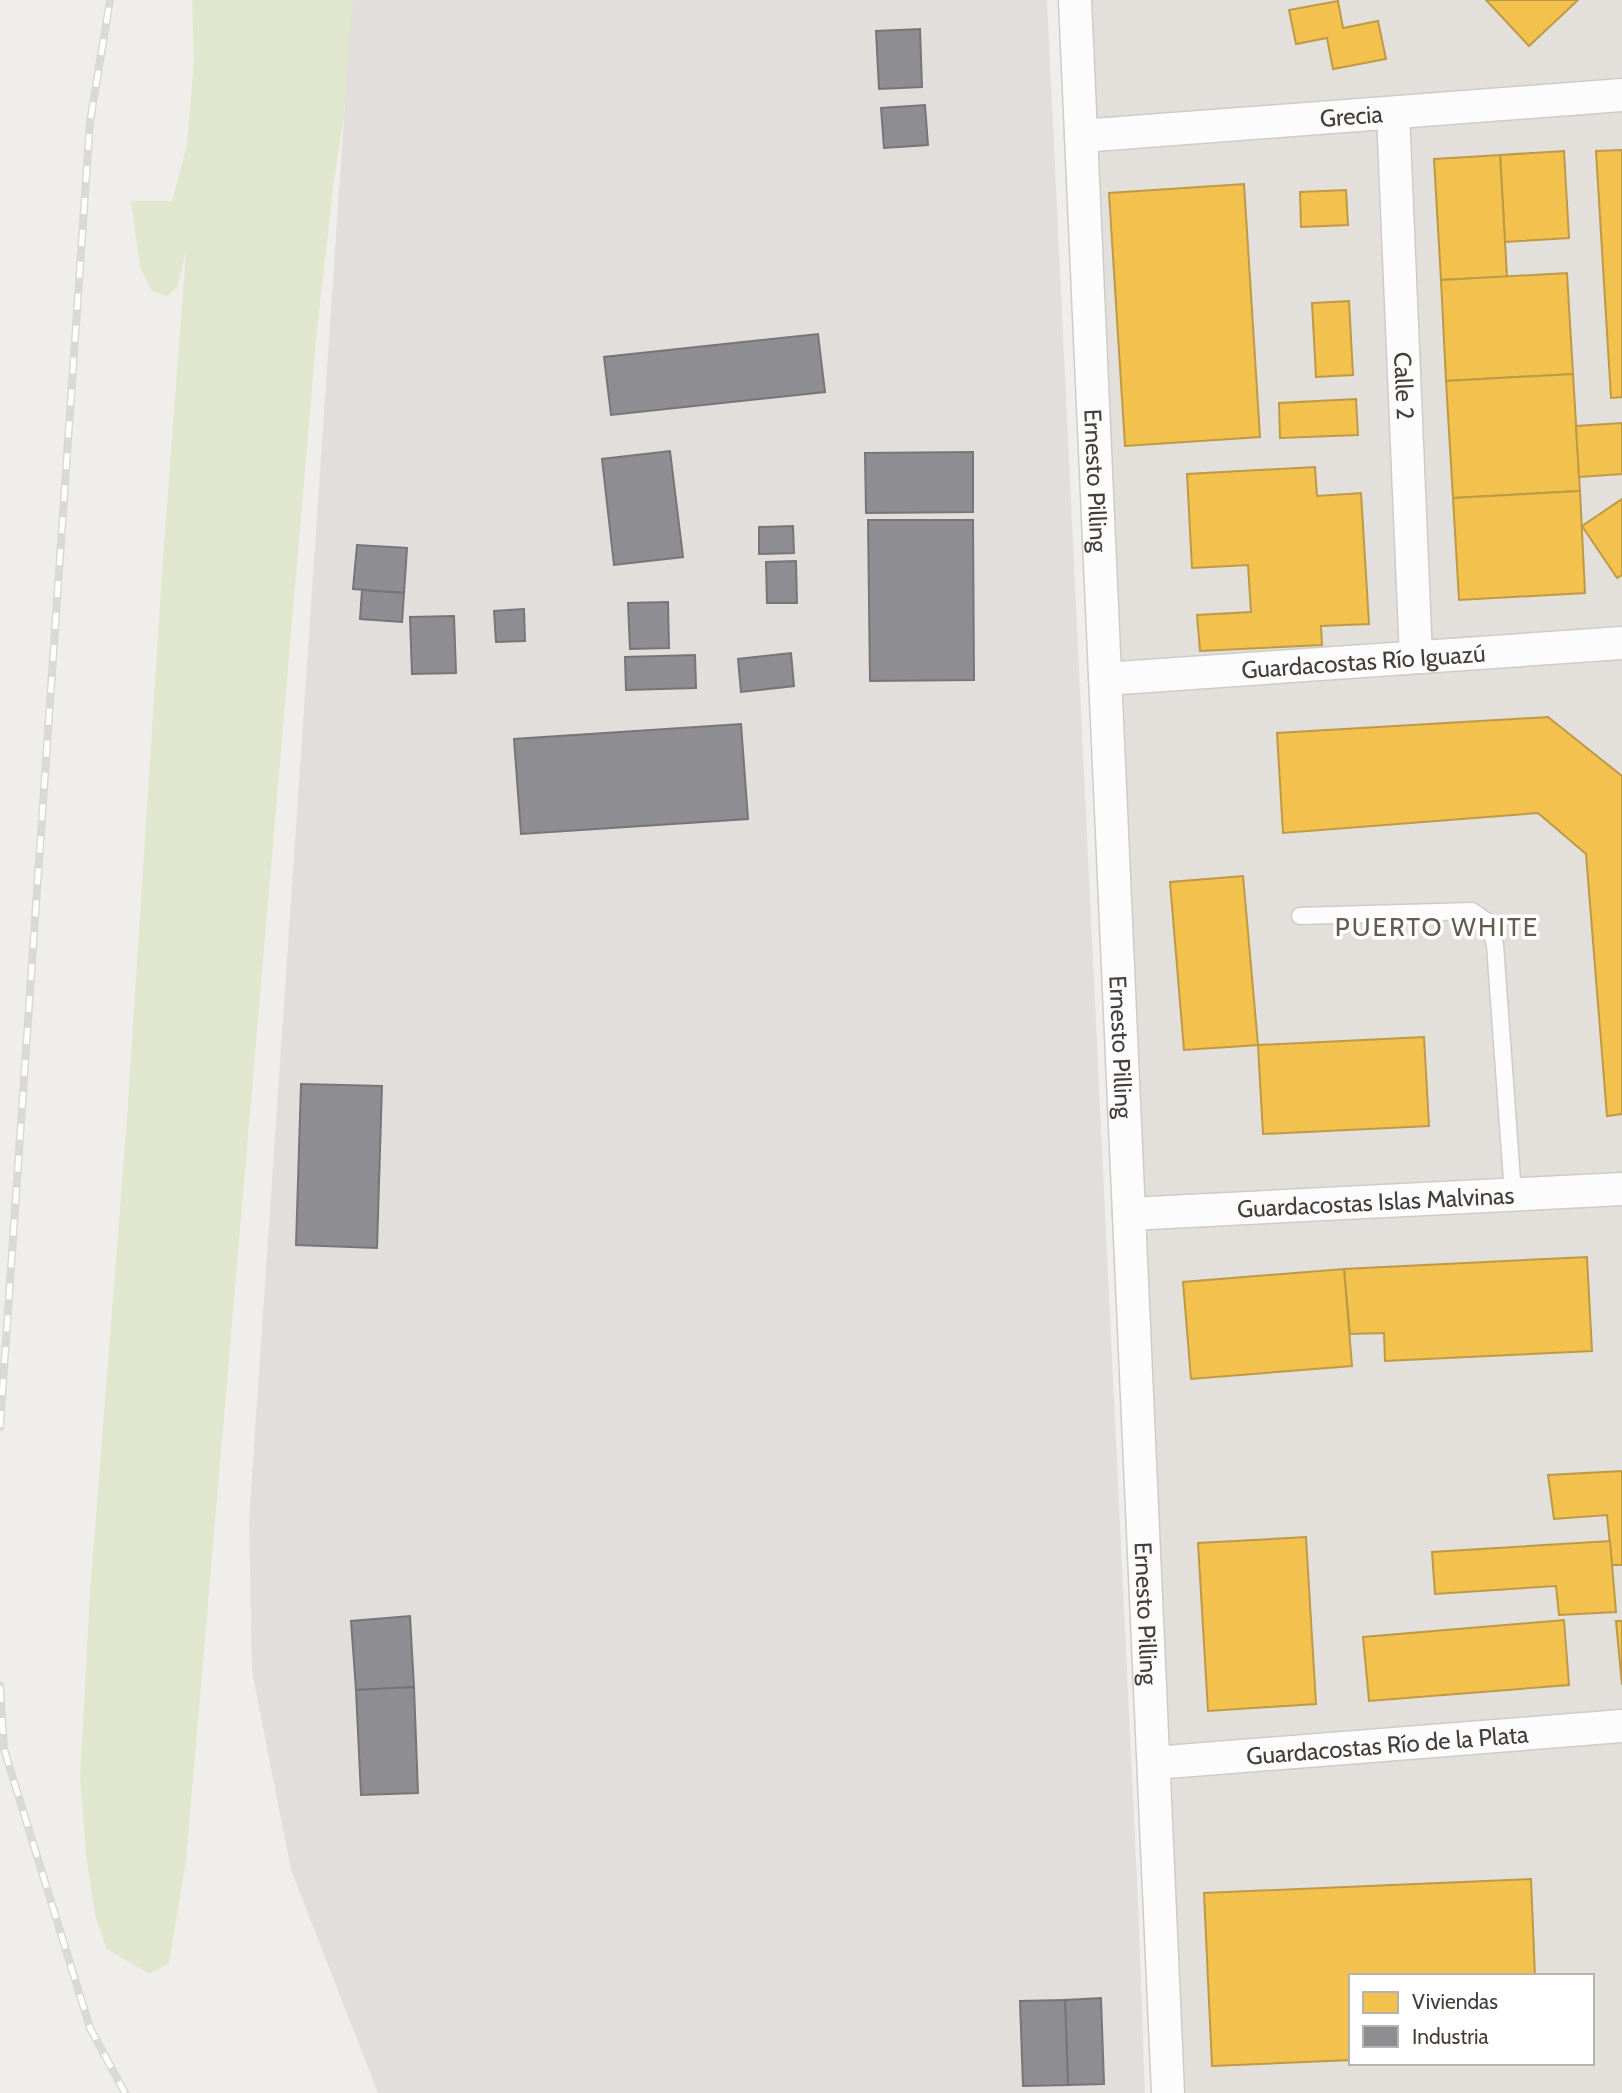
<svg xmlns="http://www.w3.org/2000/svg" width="1622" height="2093" viewBox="0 0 1622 2093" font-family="Cabin,sans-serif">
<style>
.residential{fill:#e3dfda;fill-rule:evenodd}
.industrial{fill:#e1dedb}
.green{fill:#e1e7ce}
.homes{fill:#f2c14e;stroke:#be9a47;stroke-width:2}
.industry{fill:#8d8d92;stroke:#777577;stroke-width:2}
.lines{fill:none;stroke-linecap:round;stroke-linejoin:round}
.service-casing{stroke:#ceccc9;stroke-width:19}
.minor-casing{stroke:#ceccc9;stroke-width:35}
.service{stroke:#fdfcfc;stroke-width:16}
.minor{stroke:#fdfcfc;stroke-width:32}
.rail-casing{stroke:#d9d9d8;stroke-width:8}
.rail{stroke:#fff;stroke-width:5;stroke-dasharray:16;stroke-linecap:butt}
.labels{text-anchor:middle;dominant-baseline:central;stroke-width:7;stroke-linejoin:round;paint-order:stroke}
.street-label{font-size:24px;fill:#453e38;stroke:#fff}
.neighbourhood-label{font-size:26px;letter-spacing:2px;fill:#665b51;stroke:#fff}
</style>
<rect width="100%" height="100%" fill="#f0eeeb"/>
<path class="residential" d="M1075,0H1622V2093H1168ZM1351,1976H1592V2063H1351Z"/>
<path class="industrial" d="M352,0H1047L1138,1901L1145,2093H378L291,1870L252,1671L249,1520Z"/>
<path class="green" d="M192,0H353L344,116L334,180L317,330L186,1861L169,1963L149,1974L107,1949L95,1915L86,1855L80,1776L90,1593L127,1118L163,558L186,251L177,287L167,296L152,291L140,267L131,201H172L187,145L194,61Z"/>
<g class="homes">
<path d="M1486,0H1578L1529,46Z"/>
<path d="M1338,1L1343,28L1378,21L1386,59L1333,69L1327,38L1296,44L1289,10Z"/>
<path d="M1622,150V397L1611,398L1596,151Z"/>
<path d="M1564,151L1569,238L1505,242L1500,155Z"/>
<path d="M1500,155L1507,277L1441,280L1434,159Z"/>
<path d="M1244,184L1260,437L1125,446L1109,193Z"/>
<path d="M1346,190L1348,225L1301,227L1300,192Z"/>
<path d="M1567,273L1573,374L1446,381L1441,280Z"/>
<path d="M1349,301L1353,375L1316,377L1312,303Z"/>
<path d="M1573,374L1580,491L1453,498L1446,381Z"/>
<path d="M1356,399L1358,435L1280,438L1279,403Z"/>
<path d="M1622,423V474L1579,477L1576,426Z"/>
<path d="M1315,467L1317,496L1361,493L1369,624L1321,626L1322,645L1200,651L1197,615L1251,612L1248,565L1192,568L1187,474Z"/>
<path d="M1580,491L1585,593L1459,600L1453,498Z"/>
<path d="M1622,499V575L1617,578L1582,526Z"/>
<path d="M1548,717L1622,776V1114L1607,1116L1586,854L1538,813L1283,833L1277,733Z"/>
<path d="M1243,876L1258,1045L1184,1050L1170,882Z"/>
<path d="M1424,1037L1429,1126L1263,1134L1258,1045Z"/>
<path d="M1587,1257L1592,1351L1385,1361L1384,1333L1350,1334L1344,1269Z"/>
<path d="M1344,1269L1352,1366L1191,1379L1183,1282Z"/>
<path d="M1622,1471V1565H1612L1607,1515L1554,1519L1548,1475Z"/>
<path d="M1306,1537L1316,1704L1208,1711L1198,1543Z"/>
<path d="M1610,1541L1616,1612L1559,1615L1556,1586L1435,1594L1432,1552Z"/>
<path d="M1564,1620L1569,1685L1369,1701L1363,1637Z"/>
<path d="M1616,1621H1622V1685Z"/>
<path d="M1531,1879L1535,1976H1351V2060L1212,2066L1204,1893Z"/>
</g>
<g class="industry">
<path d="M920,29L922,87L879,89L876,31Z"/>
<path d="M925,105L928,145L884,148L881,108Z"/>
<path d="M818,334L825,392L611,415L604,357Z"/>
<path d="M670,451L683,557L614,565L602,459Z"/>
<path d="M973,452V512L866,513L865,453Z"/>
<path d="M868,520H973L974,680L870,681Z"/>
<path d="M793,526L794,553L759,554V527Z"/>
<path d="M357,545L407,548L404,593L353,589Z"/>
<path d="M796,561L797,603H767L766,562Z"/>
<path d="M362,590L404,593L402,622L360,619Z"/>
<path d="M668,602L669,648L630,649L628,603Z"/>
<path d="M524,609L525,641L496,642L494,611Z"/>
<path d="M454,616L456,673L412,674L410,617Z"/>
<path d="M791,653L794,686L741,692L738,659Z"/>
<path d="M695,655L696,688L626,690L625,657Z"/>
<path d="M741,724L748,819L521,834L514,739Z"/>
<path d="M301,1084L382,1086L377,1248L296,1245Z"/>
<path d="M410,1616L414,1687L356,1690L351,1621Z"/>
<path d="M414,1687L418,1793L361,1795L356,1690Z"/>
<path d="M1101,1998L1104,2084L1068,2085L1065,2000Z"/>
<path d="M1065,2000L1068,2085L1023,2086L1020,2001Z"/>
</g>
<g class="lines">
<defs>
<path id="service" d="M1300,916L1472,911L1489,923L1495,945L1513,1194"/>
<g id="minor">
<path id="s1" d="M1075,0L1168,2093"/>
<path id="s2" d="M1393,113L1416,657"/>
<path id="s3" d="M1081,136L1622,95"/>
<path id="s4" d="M1105,679L1622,643"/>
<path id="s5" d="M1129,1214L1622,1189"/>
<path id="s6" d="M1154,1763L1622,1726"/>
</g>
</defs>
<use href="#service" class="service-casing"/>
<use href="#minor" class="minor-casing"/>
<use href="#service" class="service"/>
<use href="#minor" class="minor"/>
<defs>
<g id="rail">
<path d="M0,1427L90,122L110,0"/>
<path d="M0,1686L4,1749L90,2028L125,2093"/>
</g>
</defs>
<use href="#rail" class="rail-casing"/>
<use href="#rail" class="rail"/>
</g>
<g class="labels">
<g class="street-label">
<text stroke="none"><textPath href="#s3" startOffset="271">Grecia</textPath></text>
<text stroke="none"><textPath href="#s2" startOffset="273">Calle 2</textPath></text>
<text stroke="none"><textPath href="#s1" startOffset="481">Ernesto Pilling</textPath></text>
<text stroke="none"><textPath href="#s4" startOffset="259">Guardacostas Río Iguazú</textPath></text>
<text stroke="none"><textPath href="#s1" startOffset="1048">Ernesto Pilling</textPath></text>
<text stroke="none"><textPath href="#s5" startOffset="247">Guardacostas Islas Malvinas</textPath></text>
<text stroke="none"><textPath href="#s1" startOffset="1615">Ernesto Pilling</textPath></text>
<text stroke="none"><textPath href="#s6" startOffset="234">Guardacostas Río de la Plata</textPath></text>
</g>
<g class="neighbourhood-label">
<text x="1437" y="927">PUERTO WHITE</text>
</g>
</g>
<rect x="1349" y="1974" width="245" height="91" fill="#ffffff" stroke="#b5b2af" stroke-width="2"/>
<rect x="1363" y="1992" width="35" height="21" fill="#f2c14e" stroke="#b5b2af" stroke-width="2"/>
<text x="1412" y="2009" font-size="21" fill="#453e38">Viviendas</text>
<rect x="1363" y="2026" width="35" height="21" fill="#8d8d92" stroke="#b5b2af" stroke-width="2"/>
<text x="1412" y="2044" font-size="21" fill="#453e38">Industria</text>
</svg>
